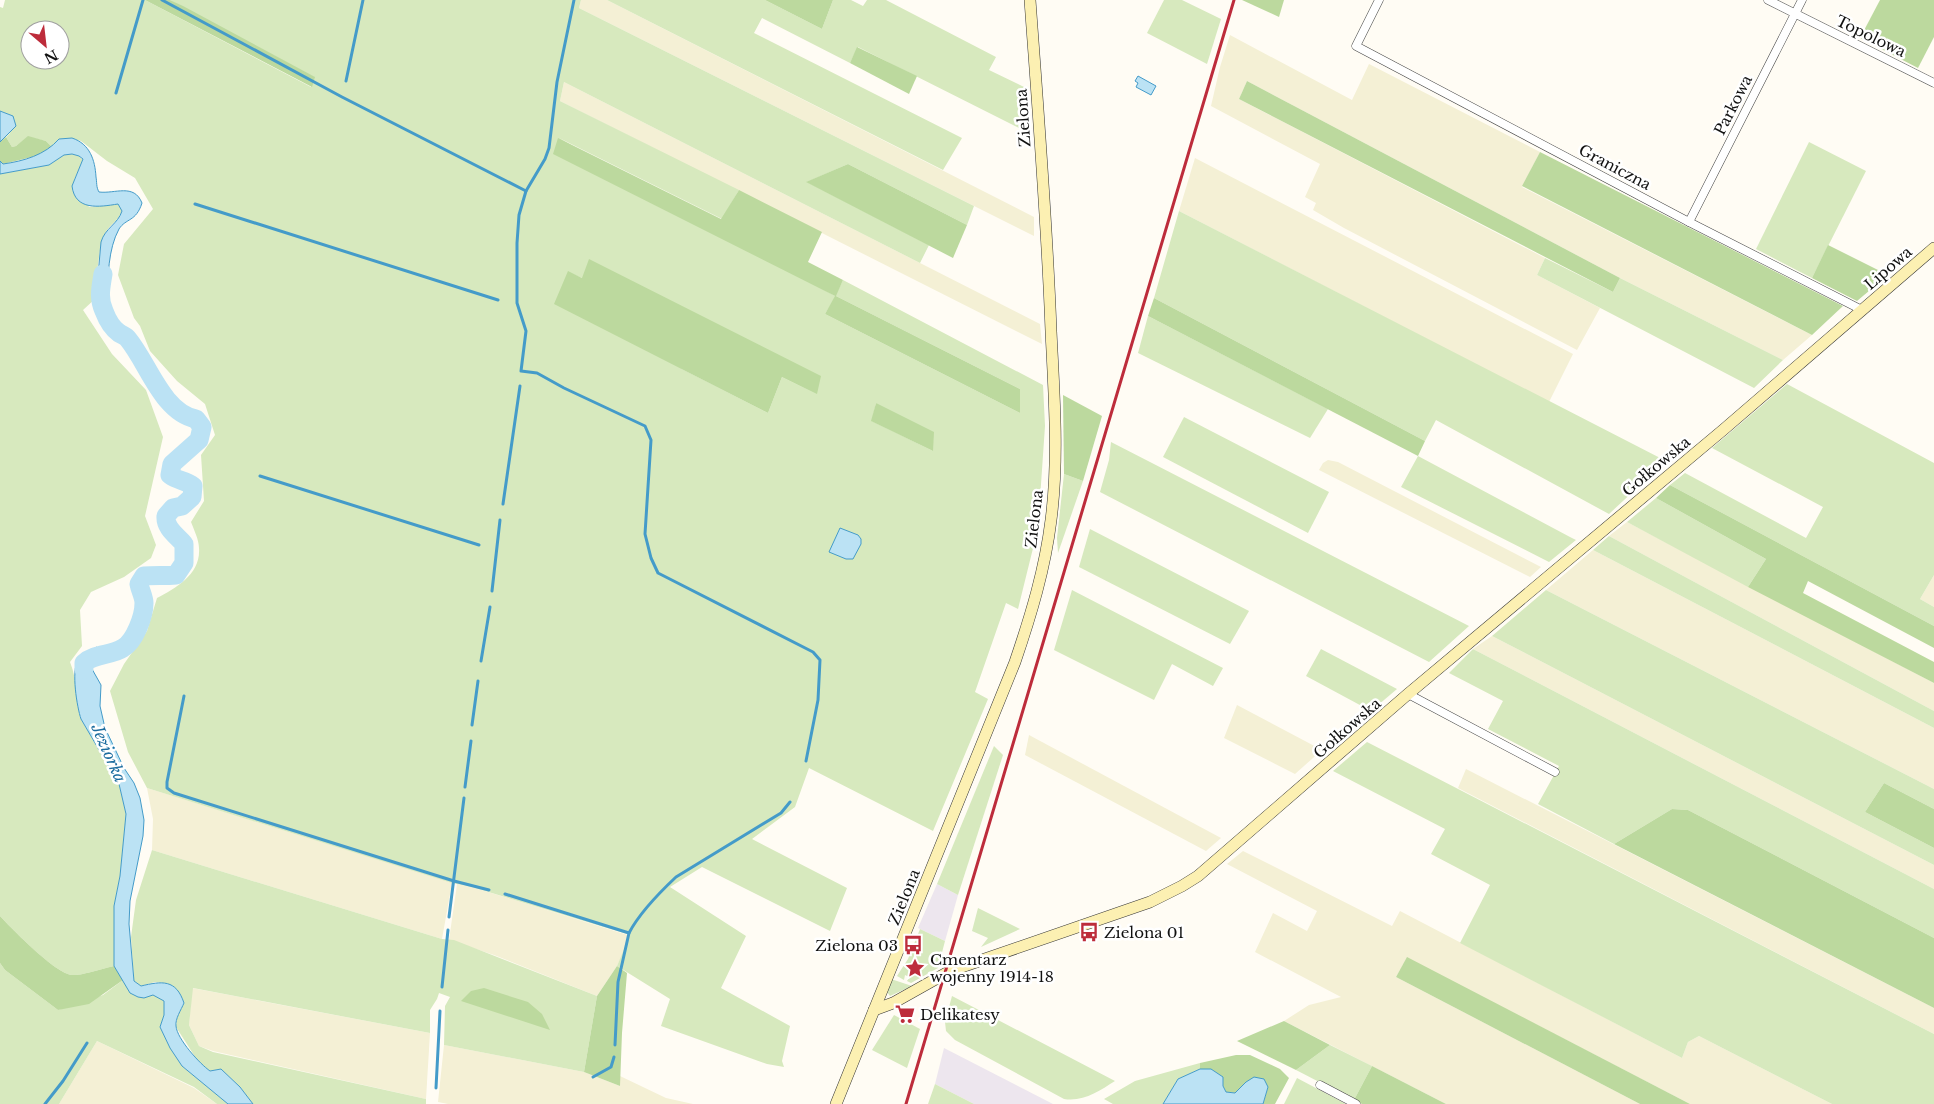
<svg xmlns="http://www.w3.org/2000/svg" width="1934" height="1104" viewBox="0 0 1934 1104" font-family="'Libre Baskerville',serif">
<style>
.industrial{fill:#ede6ee}
.farmland{fill:#f4f0d5}
.green{fill:#d7e9be;fill-rule:evenodd}
.forest{fill:#bcd99e}
.water{fill:#bbe2f4;stroke:#449bc9}
.lines{fill:none;stroke-linecap:round;stroke-linejoin:round}
.stream{stroke:#449bc9;stroke-width:3}
.river{stroke:#bbe2f4;stroke-width:19}
.street-casing{stroke:#444;stroke-width:9}
.secondary-casing{stroke:#333;stroke-width:12}
.street{stroke:#fff;stroke-width:8}
.secondary{stroke:#fcf0b2;stroke-width:11}
.rail{stroke:#bd2c3b;stroke-width:3}
.labels{text-anchor:middle;dominant-baseline:central;stroke-width:5;stroke-linejoin:round;paint-order:stroke}
.street-label{font-size:15px;fill:#111;stroke:#fff}
.poi-label{font-size:15px;fill:#111;stroke:#fff;text-anchor:start}
.water-label{font-size:16px;font-style:italic;fill:#1d6d9f;stroke:#fff}
</style>
<rect width="100%" height="100%" fill="#fffcf4"/>
<g class="industrial">
<path d="M937,884L958,895L945,941L918,928Z"/>
<path d="M944,1048L1053,1104H974L935,1084Z"/>
</g>
<g class="farmland">
<path d="M581,0H607L1034,217V236L579,8Z"/>
<path d="M1230,35L1352,100L1369,64L1540,152L1522,187L1812,335L1783,360L1620,278L1247,81L1239,99L1545,258L1537,275L1600,308L1577,350L1344,228L1313,210L1316,203L1305,197L1320,164L1211,106L1220,67Z"/>
<path d="M564,82L1040,324L1042,344L560,101Z"/>
<path d="M1195,158L1573,354L1549,402L1179,211Z"/>
<path d="M1328,460L1338,462L1541,567L1530,577L1319,470L1323,463Z"/>
<path d="M1627,522L1934,683V711L1609,536Z"/>
<path d="M1593,550L1934,728V789L1546,590Z"/>
<path d="M1934,575V607L1920,599Z"/>
<path d="M1492,636L1934,865V889L1473,649Z"/>
<path d="M1237,705L1322,750L1295,774L1224,738Z"/>
<path d="M1029,735L1221,838L1206,851L1025,755Z"/>
<path d="M1466,769L1934,1008V1034L1458,788Z"/>
<path d="M147,788L447,881L452,883L442,939L152,850L153,819Z"/>
<path d="M1243,851L1392,926L1400,911L1682,1058L1688,1042L1699,1036L1832,1104H1690L1407,958L1396,977L1640,1104H1446L1284,1021L1309,1005L1341,997L1255,952L1273,913L1307,931L1317,911L1227,864Z"/>
<path d="M457,884L472,887L631,936L617,966L597,996L494,955L449,940Z"/>
<path d="M192,988L430,1033L426,1099L213,1051L199,1046L189,1025Z"/>
<path d="M97,1041L194,1088L217,1104H59Z"/>
<path d="M444,1045L584,1072L620,1086V1076L666,1098L693,1104H448L438,1102Z"/>
</g>
<g class="green">
<path d="M5,0H145L311,87L314,77L170,0H581L579,8L974,206L967,225L848,164L807,182L929,245L920,263L564,82L560,101L739,190L722,219L559,138L835,296L843,280L1043,385L1045,426L1038,528L1018,609L1006,603L975,692L988,699L933,831L809,768L795,807L752,839L847,888L830,931L702,867L670,887L746,936L721,988L790,1026L782,1061L784,1067L767,1064L661,1026L670,999L617,966L630,935L472,887L452,883L147,788L128,752L110,691L124,664L147,631L157,598C176,588 201,574 199,548C199,540 194,530 191,522L204,501L201,455L215,435L205,404L177,381L150,351L140,326L134,318L118,275L124,244L153,209L135,178L107,161L81,141L73,139H59L52,147L46,141L28,137L16,146L12,147L6,137L10,133L13,116L0,111V7L3,8ZM30,30H60V60H30ZM568,272L582,278L817,394L782,377L768,413L682,369ZM836,296L1020,389V413L825,314ZM876,403L933,451L872,421Z"/>
<path d="M607,0H765L822,29L833,0H851L863,6L867,0H886L996,57L989,70L1024,87L1029,133L858,47L850,63L762,18L754,33L962,138L943,170Z"/>
<path d="M1164,0H1182L1221,19L1207,64L1147,33Z"/>
<path d="M1809,142L1866,171L1812,278L1756,249Z"/>
<path d="M72,154L79,156L83,160L74,180L89,207L118,204L122,211C119,221 107,226 104,236C97,255 97,278 96,298L83,310L112,354L146,390L163,437L145,516L156,545L151,558L124,577L91,592L80,610L82,646L70,662C78,681 75,700 81,719L119,784L126,814L120,876L114,906V966C104,968 81,976 72,975C56,974 12,929 0,916V174L49,165L64,155Z"/>
<path d="M1179,211L1666,461L1609,514L1436,420L1425,441L1154,298Z"/>
<path d="M1545,258L1613,292L1620,278L1783,360L1754,388L1537,275Z"/>
<path d="M1148,316L1328,409L1310,438L1138,353Z"/>
<path d="M1787,384L1934,463V575L1920,599L1934,607V626L1670,485L1685,473L1806,538L1823,507L1712,448Z"/>
<path d="M1184,417L1329,492L1308,533L1163,457Z"/>
<path d="M1111,442L1150,462L1469,626L1429,662L1100,492L1109,460Z"/>
<path d="M1418,456L1570,537L1576,540L1549,562L1401,487Z"/>
<path d="M1064,474L1083,481L1058,553L1057,538Z"/>
<path d="M1656,498L1766,559L1748,587L1627,522Z"/>
<path d="M1090,529L1249,611L1230,644L1079,567Z"/>
<path d="M1609,536L1934,711V728L1593,550Z"/>
<path d="M1072,590L1223,668L1213,686L1172,664L1154,700L1054,650Z"/>
<path d="M1546,590L1934,789V809L1884,783L1865,812L1934,848V865L1492,636Z"/>
<path d="M1321,649L1397,689L1371,711L1306,676Z"/>
<path d="M1473,649L1934,889V938L1688,810L1672,809L1614,844L1538,804L1559,766L1488,729L1503,701L1449,673Z"/>
<path d="M1367,742L1934,1034V1104H1832L1699,1036L1688,1042L1682,1058L1460,943L1490,885L1431,854L1445,829L1333,771Z"/>
<path d="M994,746L1003,755L958,895L937,884Z"/>
<path d="M152,850L442,939L454,940L597,996L584,1072L444,1045L445,1006L450,997L439,993L437,999L430,1010V1033L193,988L189,1025L199,1046L213,1052L426,1099V1104H253L240,1087L221,1069L210,1071L199,1063L176,1027L177,1017L184,1003L164,983L155,982L141,986L134,981L131,937L136,900Z"/>
<path d="M978,908L1020,929L981,947L988,938L972,931Z"/>
<path d="M920,929L945,941L938,968L911,983L907,981L909,977L905,975L904,980L897,976L908,959Z"/>
<path d="M0,963L5,970L58,1010L103,995L123,980C131,993 137,1000 153,994L164,1001V1015L160,1027L170,1048L182,1066L228,1104H217L194,1087L97,1041L59,1104H0Z"/>
<path d="M891,979L912,986L890,996L887,992Z"/>
<path d="M952,996L1115,1081C1099,1091 1084,1102 1064,1099L955,1040L946,1031L945,1022Z"/>
<path d="M894,1015L920,1029L907,1068L872,1050Z"/>
<path d="M1330,1045L1372,1066L1354,1100L1296,1070Z"/>
<path d="M1200,1063V1069L1178,1079L1163,1104H1113L1104,1099L1135,1081Z"/>
<path d="M1297,1078L1346,1104H1284Z"/>
<path d="M935,1084L974,1104H928Z"/>
</g>
<g class="forest">
<path d="M145,0H170L183,6L315,77L312,87Z"/>
<path d="M765,0H833L822,29Z"/>
<path d="M1242,0H1284L1279,17Z"/>
<path d="M1880,0H1934V37L1918,68L1860,38Z"/>
<path d="M857,47L917,76L909,94L850,63Z"/>
<path d="M1247,81L1620,278L1613,292L1239,99Z"/>
<path d="M28,136L46,141L52,147L36,156L3,164L0,161V142L6,137L12,147L16,146Z"/>
<path d="M558,138L721,219L739,190L822,232L808,262L843,280L836,296L1020,389V413L825,314L835,296L553,154Z"/>
<path d="M1540,152L1843,306L1812,335L1522,186Z"/>
<path d="M848,164L967,225L953,258L806,182Z"/>
<path d="M1828,245L1888,275L1857,301L1812,278Z"/>
<path d="M589,259L821,376L817,394L782,377L768,413L554,304L568,271L582,278Z"/>
<path d="M1154,298L1425,441L1418,456L1148,316Z"/>
<path d="M1063,395L1102,416L1083,481L1064,474Z"/>
<path d="M876,403L934,432L933,451L871,421Z"/>
<path d="M1670,485L1934,626V648L1808,581L1803,593L1934,662V683L1748,587L1766,559L1656,498Z"/>
<path d="M1884,783L1934,809V848L1865,812Z"/>
<path d="M1672,809L1688,810L1934,938V1008L1614,844Z"/>
<path d="M0,916C12,929 56,974 72,975C81,976 104,968 114,966L123,980L89,1004L58,1010L5,970L0,963Z"/>
<path d="M1407,957L1690,1104H1640L1396,977Z"/>
<path d="M617,966L627,973L622,1033L620,1086L584,1072L597,996Z"/>
<path d="M484,988L528,1002L542,1014L550,1030L461,1001L471,991Z"/>
<path d="M1284,1021L1330,1045L1296,1070L1237,1041Z"/>
<path d="M1236,1055H1250L1280,1069L1289,1078L1275,1104H1263L1268,1087L1246,1082L1235,1093L1226,1092L1223,1086L1222,1077L1211,1069H1200V1063Z"/>
<path d="M1372,1066L1446,1104H1362L1354,1100Z"/>
</g>
<g class="water">
<path d="M1138,76L1156,86L1151,95L1136,87L1138,83L1135,81Z"/>
<path d="M0,111L13,116L16,126L0,142Z"/>
<path d="M72,138C90,144 95,160 96,177C97,182 96,187 99,192C115,194 134,183 142,203C136,222 126,218 119,229C108,249 108,277 107,299L96,298L101,242C105,228 118,224 122,211L118,204C99,207 75,211 72,186L83,159L79,156L72,154L64,155L49,165L0,174V161L3,164C24,161 45,155 59,139Z"/>
<path d="M840,528L858,535L861,539V544L853,559H846L829,552Z"/>
<path d="M97,647L101,660L93,663L92,669L101,685L100,706L105,728L124,768L134,783L140,798L144,820L143,836L130,901L129,924L134,981L141,986C162,981 176,979 184,1003C181,1010 175,1019 176,1026C177,1039 200,1064 210,1071L221,1069L240,1087L253,1104H228L182,1066L170,1048L160,1027L164,1015V1001L153,995L144,998L138,997L130,993L114,966V906L120,876L126,814L119,784L81,719C77,707 71,671 78,660C82,653 90,651 97,647Z"/>
<path d="M1200,1069H1211L1223,1077V1086L1226,1092L1235,1093L1246,1082L1254,1077L1264,1079L1268,1087L1263,1104H1163L1178,1079Z"/>
</g>
<g class="lines">
<g class="stream">
<path d="M162,0L342,97L526,191L519,215L517,243V303L526,331L521,371L537,373L564,388L645,426L651,440L645,534L651,558L658,573L813,652L820,660L818,700L806,761"/>
<path d="M346,81L363,0"/>
<path d="M116,93L143,0"/>
<path d="M526,191L545,159L549,148L557,82L574,0"/>
<path d="M195,204L498,300"/>
<path d="M260,476L479,545"/>
<path d="M503,504L520,386"/>
<path d="M492,591L500,520"/>
<path d="M481,661L490,607"/>
<path d="M184,696L167,782V788L174,793L454,881L489,890"/>
<path d="M472,725L478,681"/>
<path d="M465,787L471,741"/>
<path d="M505,894L629,933C640,912 659,893 676,877L781,813L790,802"/>
<path d="M449,917L464,798"/>
<path d="M442,987L448,930"/>
<path d="M615,1045L618,982L629,933"/>
<path d="M593,1077L611,1067L614,1057"/>
<path d="M436,1088L440,1011"/>
<path d="M45,1104L63,1081L87,1043"/>
</g>
<path class="river" d="M84,669V663C95,653 111,656 123,648C135,641 144,616 144,603C144,597 140,590 139,584L144,576C155,575 165,576 176,575L184,563V544C176,535 165,528 166,516L173,508L182,506L192,497L193,486C185,480 178,481 170,475L172,464L199,440L202,427L196,419C162,412 148,363 128,339C126,336 122,335 119,333C112,328 107,319 104,311C98,298 101,287 103,274"/>
<defs>
<g id="street">
<path d="M1379,0L1356,46L1689,222L1862,310"/>
<path d="M1768,0L1934,83"/>
<path d="M1689,222L1802,0"/>
<path d="M1408,694L1555,772"/>
<path d="M1320,1085L1356,1104"/>
</g>
<g id="secondary">
<path d="M874,1010L893,1003L950,971L1150,902L1182,886L1198,876L1408,694L1723,430L1934,248"/>
<path d="M836,1104L1015,662C1031,615 1045,569 1051,520C1059,458 1054,394 1051,331C1047,221 1038,110 1030,0"/>
</g>
</defs>
<use href="#street" class="street-casing"/>
<use href="#secondary" class="secondary-casing"/>
<use href="#street" class="street"/>
<use href="#secondary" class="secondary"/>
<path class="rail" d="M906,1104L1234,0"/>
</g>
<defs>
<symbol id="bus-bare" viewBox="-9 -9 18 18"><path d="M-5-6H5V4H4V6H2V4H-2V6H-4V4H-5ZM-3.5-4V0h7V-4ZM-3.5 1.2v1.5H-2V1.2ZM2 1.2v1.5H3.5V1.2Z" fill="#bd2c3b" stroke="#fff" stroke-width="2.5" paint-order="stroke"/></symbol>
<symbol id="sight-bare" viewBox="-9 -9 18 18"><path d="M0-6L1.8-2.2L6-1.7L2.9 1.2L3.7 5.4L0 3.3L-3.7 5.4L-2.9 1.2L-6-1.7L-1.8-2.2Z" fill="#bd2c3b" stroke="#fff" stroke-width="2.5" paint-order="stroke"/></symbol>
<symbol id="supermarket-bare" viewBox="-9 -9 18 18"><path d="M-6-5.5h2.5l.6 2H6L4.5 2H-2.5L-4.4-4H-6ZM-1.5 3.2a1.3 1.3 0 1 0 .1 0ZM3 3.2a1.3 1.3 0 1 0 .1 0Z" fill="#bd2c3b" stroke="#fff" stroke-width="2.5" paint-order="stroke"/></symbol>
</defs>
<g fill-rule="evenodd">
<use href="#bus-bare" x="1075" y="918" width="28" height="28"/>
<use href="#bus-bare" x="899" y="931" width="28" height="28"/>
<use href="#sight-bare" x="901" y="954" width="28" height="28"/>
<use href="#supermarket-bare" x="891" y="1000" width="28" height="28"/>
</g>
<g class="labels">
<g class="street-label">
<text transform="translate(1871 36) rotate(26)">Topolowa</text>
<text transform="translate(1733 105) rotate(-63)">Parkowa</text>
<text transform="translate(1023 118) rotate(-94)">Zielona</text>
<text transform="translate(1615 167) rotate(28)">Graniczna</text>
<text transform="translate(1888 268) rotate(-41)">Lipowa</text>
<text transform="translate(1656 466) rotate(-40)">Gołkowska</text>
<text transform="translate(1034 519) rotate(-83)">Zielona</text>
<text transform="translate(1347 728) rotate(-41)">Gołkowska</text>
<text transform="translate(904 897) rotate(-68)">Zielona</text>
</g>
<g class="poi-label">
<text x="1104" y="932">Zielona 01</text>
<text x="898" y="945" text-anchor="end">Zielona 03</text>
<text x="930" y="959">Cmentarz<tspan x="930" dy="17">wojenny 1914-18</tspan></text>
<text x="920" y="1014">Delikatesy</text>
</g>
<g class="water-label">
<text transform="translate(109 753) rotate(66)">Jeziorka</text>
</g>
</g>
<g transform="translate(45 45) rotate(152)"><circle r="24" fill="#ffffff" stroke="#a0a0a0"/>
<path d="M0-4L9 19L0 12L-9 19Z" fill="#bd2c3b"/>
<text y="-8" font-size="14" font-weight="bold" text-anchor="middle" fill="#111111">N</text>
</g>
</svg>
